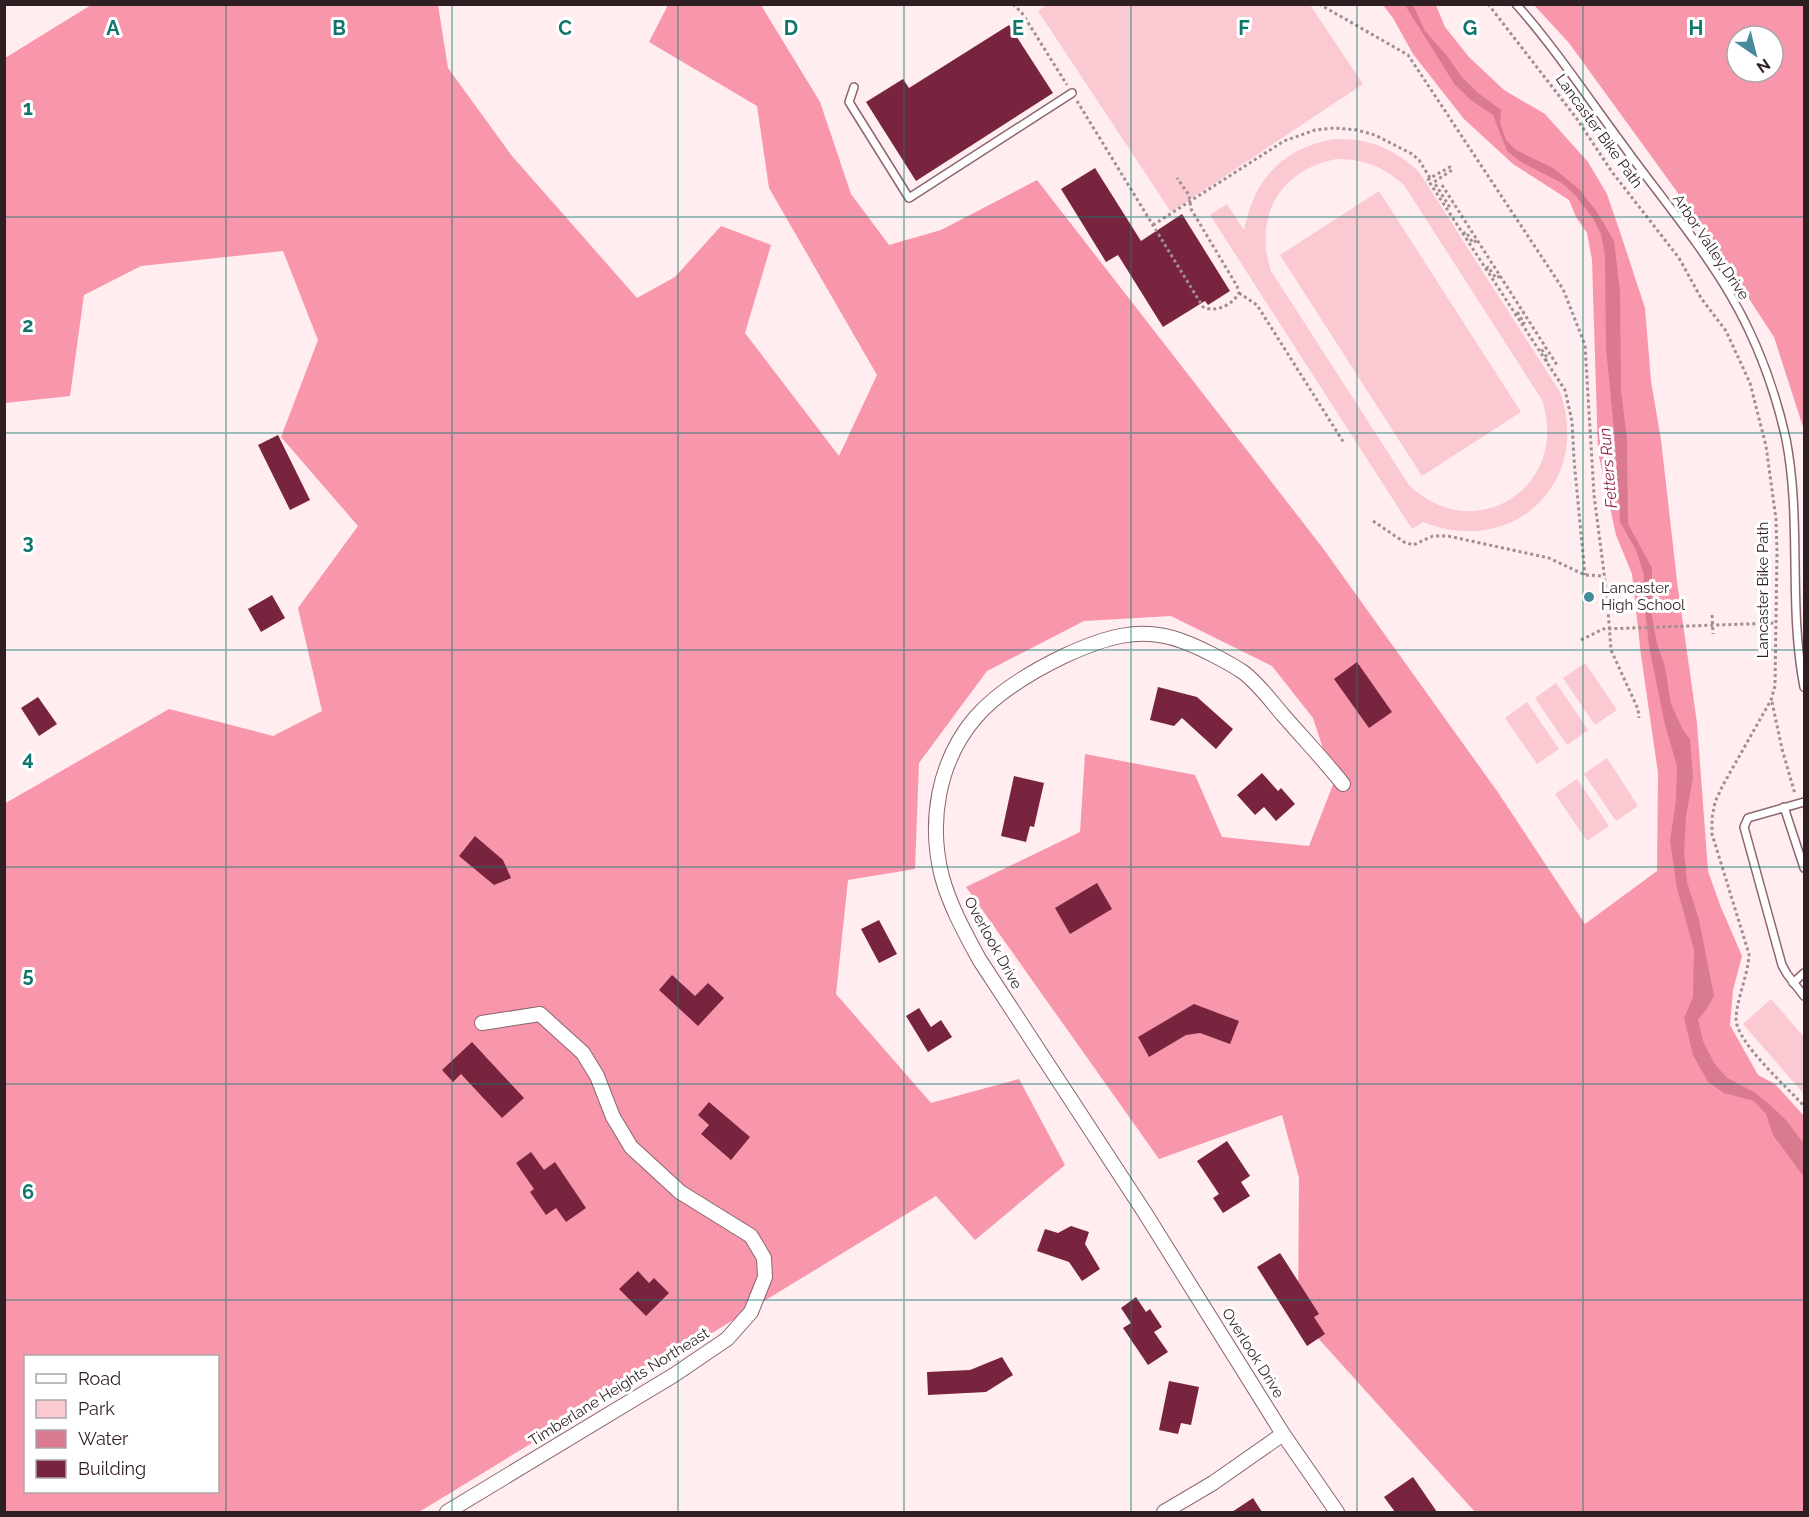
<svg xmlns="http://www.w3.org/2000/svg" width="1809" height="1517" viewBox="0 0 1809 1517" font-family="Raleway,sans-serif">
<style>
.green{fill:#fbc9d2;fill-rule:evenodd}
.forest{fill:#f896ac;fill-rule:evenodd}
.water{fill:#d97a90}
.building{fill:#79243e}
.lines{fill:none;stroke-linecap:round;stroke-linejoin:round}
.lane-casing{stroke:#8b666d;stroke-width:10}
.street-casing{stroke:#8b666d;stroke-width:16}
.path{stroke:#a08f92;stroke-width:3;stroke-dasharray:3 3;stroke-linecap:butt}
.lane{stroke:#fff;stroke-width:7}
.street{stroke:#fff;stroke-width:14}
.grid{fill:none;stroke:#0f766e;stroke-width:1.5;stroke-opacity:0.55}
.poi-dot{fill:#478a9b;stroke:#fff;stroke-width:2}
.labels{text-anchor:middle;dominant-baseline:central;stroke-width:6;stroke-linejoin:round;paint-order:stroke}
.street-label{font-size:15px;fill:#2f1f22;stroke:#fff}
.poi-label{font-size:15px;fill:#2f1f22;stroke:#fff;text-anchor:start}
.water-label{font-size:16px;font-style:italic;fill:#912046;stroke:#fff}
.grid-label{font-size:20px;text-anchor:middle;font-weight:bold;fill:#0f766e;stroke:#fff;stroke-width:6;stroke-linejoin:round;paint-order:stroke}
</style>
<rect width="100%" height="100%" fill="#ffedf0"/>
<g class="green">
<path d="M1048,4L1310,5L1363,84L1171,212L1038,11Z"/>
<path d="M1335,139C1369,138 1395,149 1419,172L1560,392C1592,483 1513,558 1423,522L1412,529L1210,215L1227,204L1244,230C1254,179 1282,148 1335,139ZM1337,159C1364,159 1384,167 1404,185L1542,400C1571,486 1475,549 1409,485L1271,271C1253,217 1280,169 1337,159Z"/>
<path d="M1379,191L1521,412L1422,476L1280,255Z"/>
<path d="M1585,663L1617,710L1595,725L1563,678Z"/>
<path d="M1556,683L1588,730L1567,745L1535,698Z"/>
<path d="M1527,702L1559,749L1537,764L1505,718Z"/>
<path d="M1607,758L1638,806L1616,821L1584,774Z"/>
<path d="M1577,779L1609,826L1587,841L1555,794Z"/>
<path d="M1771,999L1804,1037V1094L1743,1024Z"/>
</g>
<g class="forest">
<path d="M91,5H438L448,68L512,156L637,298L675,277L721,226L771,245L745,333L839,456L877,375L769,188L757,106L649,42L668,5H761L820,102L851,194L889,245L941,230L1037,180L1322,547L1497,791L1585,924L1657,871L1658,773L1641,655L1632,574L1616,535L1598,452L1592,260L1587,233L1576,217L1569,200L1513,164L1464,119L1413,54L1393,18L1383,5H1436L1445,27L1469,57L1504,90L1545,114L1588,162L1607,194L1620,232L1645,308L1651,381L1661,440L1677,581L1697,723L1708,871L1720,905L1742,956L1733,990L1730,1025L1758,1075L1775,1084L1804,1116V1512H1475L1298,1316L1299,1178L1282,1115L1159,1159L966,887L1080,832L1085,754L1195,775L1222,837L1309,846L1334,782L1313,718L1272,666L1171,616L1084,621L987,671L919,763L915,869L848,880L836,994L931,1103L1019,1079L1065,1165L975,1240L936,1196L419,1512H5L4,804L169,709L273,736L322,711L298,608L358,526L281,437L318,340L283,251L141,266L84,295L70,396L5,403V58ZM26,1356H218V1492H26Z"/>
<path d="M1534,5H1804V430L1774,337L1699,222L1569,43ZM1737,36H1773V72H1737Z"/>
</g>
<path class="water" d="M1405,5H1413L1425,31L1448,57L1461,76L1477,92L1501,110L1500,123L1506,140L1516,150L1553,168L1579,189L1597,212L1614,241L1620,292L1621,391L1627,439L1628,524L1652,568L1651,611L1657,643L1665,667L1671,704L1683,730L1690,739L1693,777L1686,816L1684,852L1687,882L1699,920L1714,996L1706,1010L1698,1019L1703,1041L1714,1063L1727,1078L1754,1092L1769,1104L1786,1120L1804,1144V1177L1773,1135L1766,1114L1754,1101L1724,1093L1708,1082L1693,1055L1684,1018L1693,997L1694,950L1677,888L1670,841L1676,801L1677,766L1665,725L1649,646L1643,590L1644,575L1636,550L1620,522L1615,440L1606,348L1605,255L1601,234L1593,218L1575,195L1562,183L1521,162L1507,151L1493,115L1471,100L1455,85Z"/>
<g class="building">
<path d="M1009,25L1053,93L916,181L866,102L903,79L909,88Z"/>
<path d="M1095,168L1141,241L1182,214L1230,291L1208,305L1205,301L1163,327L1118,255L1106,262L1061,189Z"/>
<path d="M278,435L310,500L290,510L258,445Z"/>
<path d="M272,595L285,618L261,632L248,609Z"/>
<path d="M1357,662L1392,712L1369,728L1334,679Z"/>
<path d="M1158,687L1197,697L1233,729L1216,749L1182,718L1174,726L1150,720Z"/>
<path d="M38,697L57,724L39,736L21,708Z"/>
<path d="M1262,773L1278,791L1281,788L1295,804L1276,821L1264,807L1255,815L1237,795Z"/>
<path d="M1014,776L1044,783L1034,827L1030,826L1026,842L1001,836Z"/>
<path d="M475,836L503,860L511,878L494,885L459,856Z"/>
<path d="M1097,883L1112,909L1070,934L1055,908Z"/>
<path d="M879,920L897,954L879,963L861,929Z"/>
<path d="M672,975L695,996L708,983L724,998L698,1026L659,990Z"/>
<path d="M1194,1004L1239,1021L1230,1044L1200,1033L1186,1035L1149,1057L1138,1037Z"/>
<path d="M919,1008L931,1027L941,1020L952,1037L928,1052L906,1016Z"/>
<path d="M472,1042L524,1098L502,1118L461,1074L453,1082L442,1070Z"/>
<path d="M709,1102L750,1137L731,1160L701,1134L709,1125L698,1115Z"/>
<path d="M1227,1141L1250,1176L1241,1182L1250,1196L1223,1213L1213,1198L1219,1194L1197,1161Z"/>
<path d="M531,1152L544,1170L555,1162L586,1208L566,1222L556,1208L546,1215L530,1192L534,1189L516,1163Z"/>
<path d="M1071,1226L1089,1232L1085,1244L1100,1269L1082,1281L1069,1262L1037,1251L1045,1229L1058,1233Z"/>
<path d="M1280,1253L1319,1314L1314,1317L1325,1334L1307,1346L1257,1267Z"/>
<path d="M638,1271L649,1283L654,1278L669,1293L646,1316L619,1289Z"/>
<path d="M1136,1297L1146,1312L1150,1309L1162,1327L1154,1332L1168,1352L1148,1365L1123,1328L1131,1323L1121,1308Z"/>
<path d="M1002,1357L1013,1375L986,1392L928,1395L927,1372L970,1370Z"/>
<path d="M1169,1381L1199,1387L1191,1425L1181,1423L1178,1434L1159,1430Z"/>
<path d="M1413,1477L1437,1512H1395L1384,1497Z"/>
<path d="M1253,1498L1262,1512H1232Z"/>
</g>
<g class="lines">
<defs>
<g id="lane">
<path d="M1516,4C1555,48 1588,98 1623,145C1659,195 1700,243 1731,296C1756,339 1775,390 1786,439C1802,521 1788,605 1804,687"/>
<path d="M854,87L849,102L909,198L1072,93"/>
<path d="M1804,802L1748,818L1744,827L1782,965L1787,974L1804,996"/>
<path d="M1784,807L1804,868"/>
<path d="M1793,983L1804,973"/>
</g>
<g id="street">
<path d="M447,1512L674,1375L727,1339L751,1312L765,1277L764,1258L751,1236L680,1192L631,1147L613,1117L597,1076L583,1053L540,1014L482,1023"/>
<path d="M1164,1512L1213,1483L1283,1434"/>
<path d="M1337,1512L1283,1434L1145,1213L979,959C965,933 950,906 942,877C928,822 938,762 975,718C998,691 1033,671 1064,656C1103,638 1140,625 1182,641C1199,647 1228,662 1243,672C1259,684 1270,700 1283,715C1303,738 1324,760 1343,784"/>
</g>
</defs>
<use href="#lane" class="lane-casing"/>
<use href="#street" class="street-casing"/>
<g class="path">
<path d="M1013,4L1022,13L1067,85"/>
<path d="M1319,4L1408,55L1563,289L1585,345L1594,495L1607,596L1611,650L1638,709L1639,718"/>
<path d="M1488,4L1577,119L1612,172L1679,258L1701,298L1726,331L1750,383L1766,446L1776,519L1777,552L1775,686L1771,700L1723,785L1715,802L1712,818V834L1749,954C1748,976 1737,997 1736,1019C1736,1042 1788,1088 1804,1106"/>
<path d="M1077,101L1203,307C1216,313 1232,305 1239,293L1237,286L1191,209L1189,195L1177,178"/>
<path d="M1430,178L1428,180L1565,390L1572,421L1574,460L1585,575"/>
<path d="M1442,185L1557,365"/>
<path d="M1153,225L1284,141L1315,130L1334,128L1357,130L1375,135L1412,154L1419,160L1430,178L1450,167L1452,170L1434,182L1449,206L1453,203"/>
<path d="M1463,234L1466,232L1473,243L1477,240"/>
<path d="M1486,269L1488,267L1496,278L1500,276"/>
<path d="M1239,293L1257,305L1344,443"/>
<path d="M1522,324L1524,323L1518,313L1522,311"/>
<path d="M1545,361L1548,359L1542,350L1545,347"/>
<path d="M1373,521L1404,542L1413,545L1433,536H1448L1549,558L1585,575L1604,576"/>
<path d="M1712,615L1713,634"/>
<path d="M1581,640L1603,629L1775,623"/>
<path d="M1772,702L1782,749L1795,794"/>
</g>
<use href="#lane" class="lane"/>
<use href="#street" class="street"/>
</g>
<path class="grid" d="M226,4V1512M452,4V1512M678,4V1512M904,4V1512M1131,4V1512M1357,4V1512M1583,4V1512M4,217H1804M4,433H1804M4,650H1804M4,867H1804M4,1084H1804M4,1300H1804"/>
<circle class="poi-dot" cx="1589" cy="597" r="6"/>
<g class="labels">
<g class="street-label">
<text transform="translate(1599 131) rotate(54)">Lancaster Bike Path</text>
<text transform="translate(1711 247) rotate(56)">Arbor Valley Drive</text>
<text transform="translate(1763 590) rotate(-90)">Lancaster Bike Path</text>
<text transform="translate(993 943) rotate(61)">Overlook Drive</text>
<text transform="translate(1253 1353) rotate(58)">Overlook Drive</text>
<text transform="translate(619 1387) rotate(-32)">Timberlane Heights Northeast</text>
</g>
<g class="poi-label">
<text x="1601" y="588">Lancaster<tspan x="1601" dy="17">High School</tspan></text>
</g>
<g class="water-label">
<text transform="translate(1608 468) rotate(-95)">Fetters Run</text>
</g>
</g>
<g class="grid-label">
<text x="113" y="35">A</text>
<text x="339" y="35">B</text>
<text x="565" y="35">C</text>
<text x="791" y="35">D</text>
<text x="1018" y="35">E</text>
<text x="1244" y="35">F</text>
<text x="1470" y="35">G</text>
<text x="1696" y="35">H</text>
<text x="28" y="115">1</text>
<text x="28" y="332">2</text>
<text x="28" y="549">3</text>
<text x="28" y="765">4</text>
<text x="28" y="982">5</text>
<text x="28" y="1199">6</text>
</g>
<rect width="1809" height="1517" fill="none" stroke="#2f1f22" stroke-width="12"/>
<rect x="24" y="1355" width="195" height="138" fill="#ffffff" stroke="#aca5a7" stroke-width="1.5"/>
<rect x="36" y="1374" width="30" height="9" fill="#ffffff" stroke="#aca5a7" stroke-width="1.5"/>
<text x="78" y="1385" font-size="18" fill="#2f1f22">Road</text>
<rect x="36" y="1400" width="30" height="18" fill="#fbc9d2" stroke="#aca5a7" stroke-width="1.5"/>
<text x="78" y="1415" font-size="18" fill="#2f1f22">Park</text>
<rect x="36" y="1430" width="30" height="18" fill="#d97a90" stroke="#aca5a7" stroke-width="1.5"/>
<text x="78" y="1445" font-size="18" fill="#2f1f22">Water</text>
<rect x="36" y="1460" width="30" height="18" fill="#79243e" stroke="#aca5a7" stroke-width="1.5"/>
<text x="78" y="1475" font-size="18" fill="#2f1f22">Building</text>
<g transform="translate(1755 54) rotate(145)"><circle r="28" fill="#ffffff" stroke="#aca5a7" stroke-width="1.5"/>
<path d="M0-4.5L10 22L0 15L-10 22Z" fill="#478a9b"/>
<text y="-9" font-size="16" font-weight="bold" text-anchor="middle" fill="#2f1f22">N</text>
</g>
</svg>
